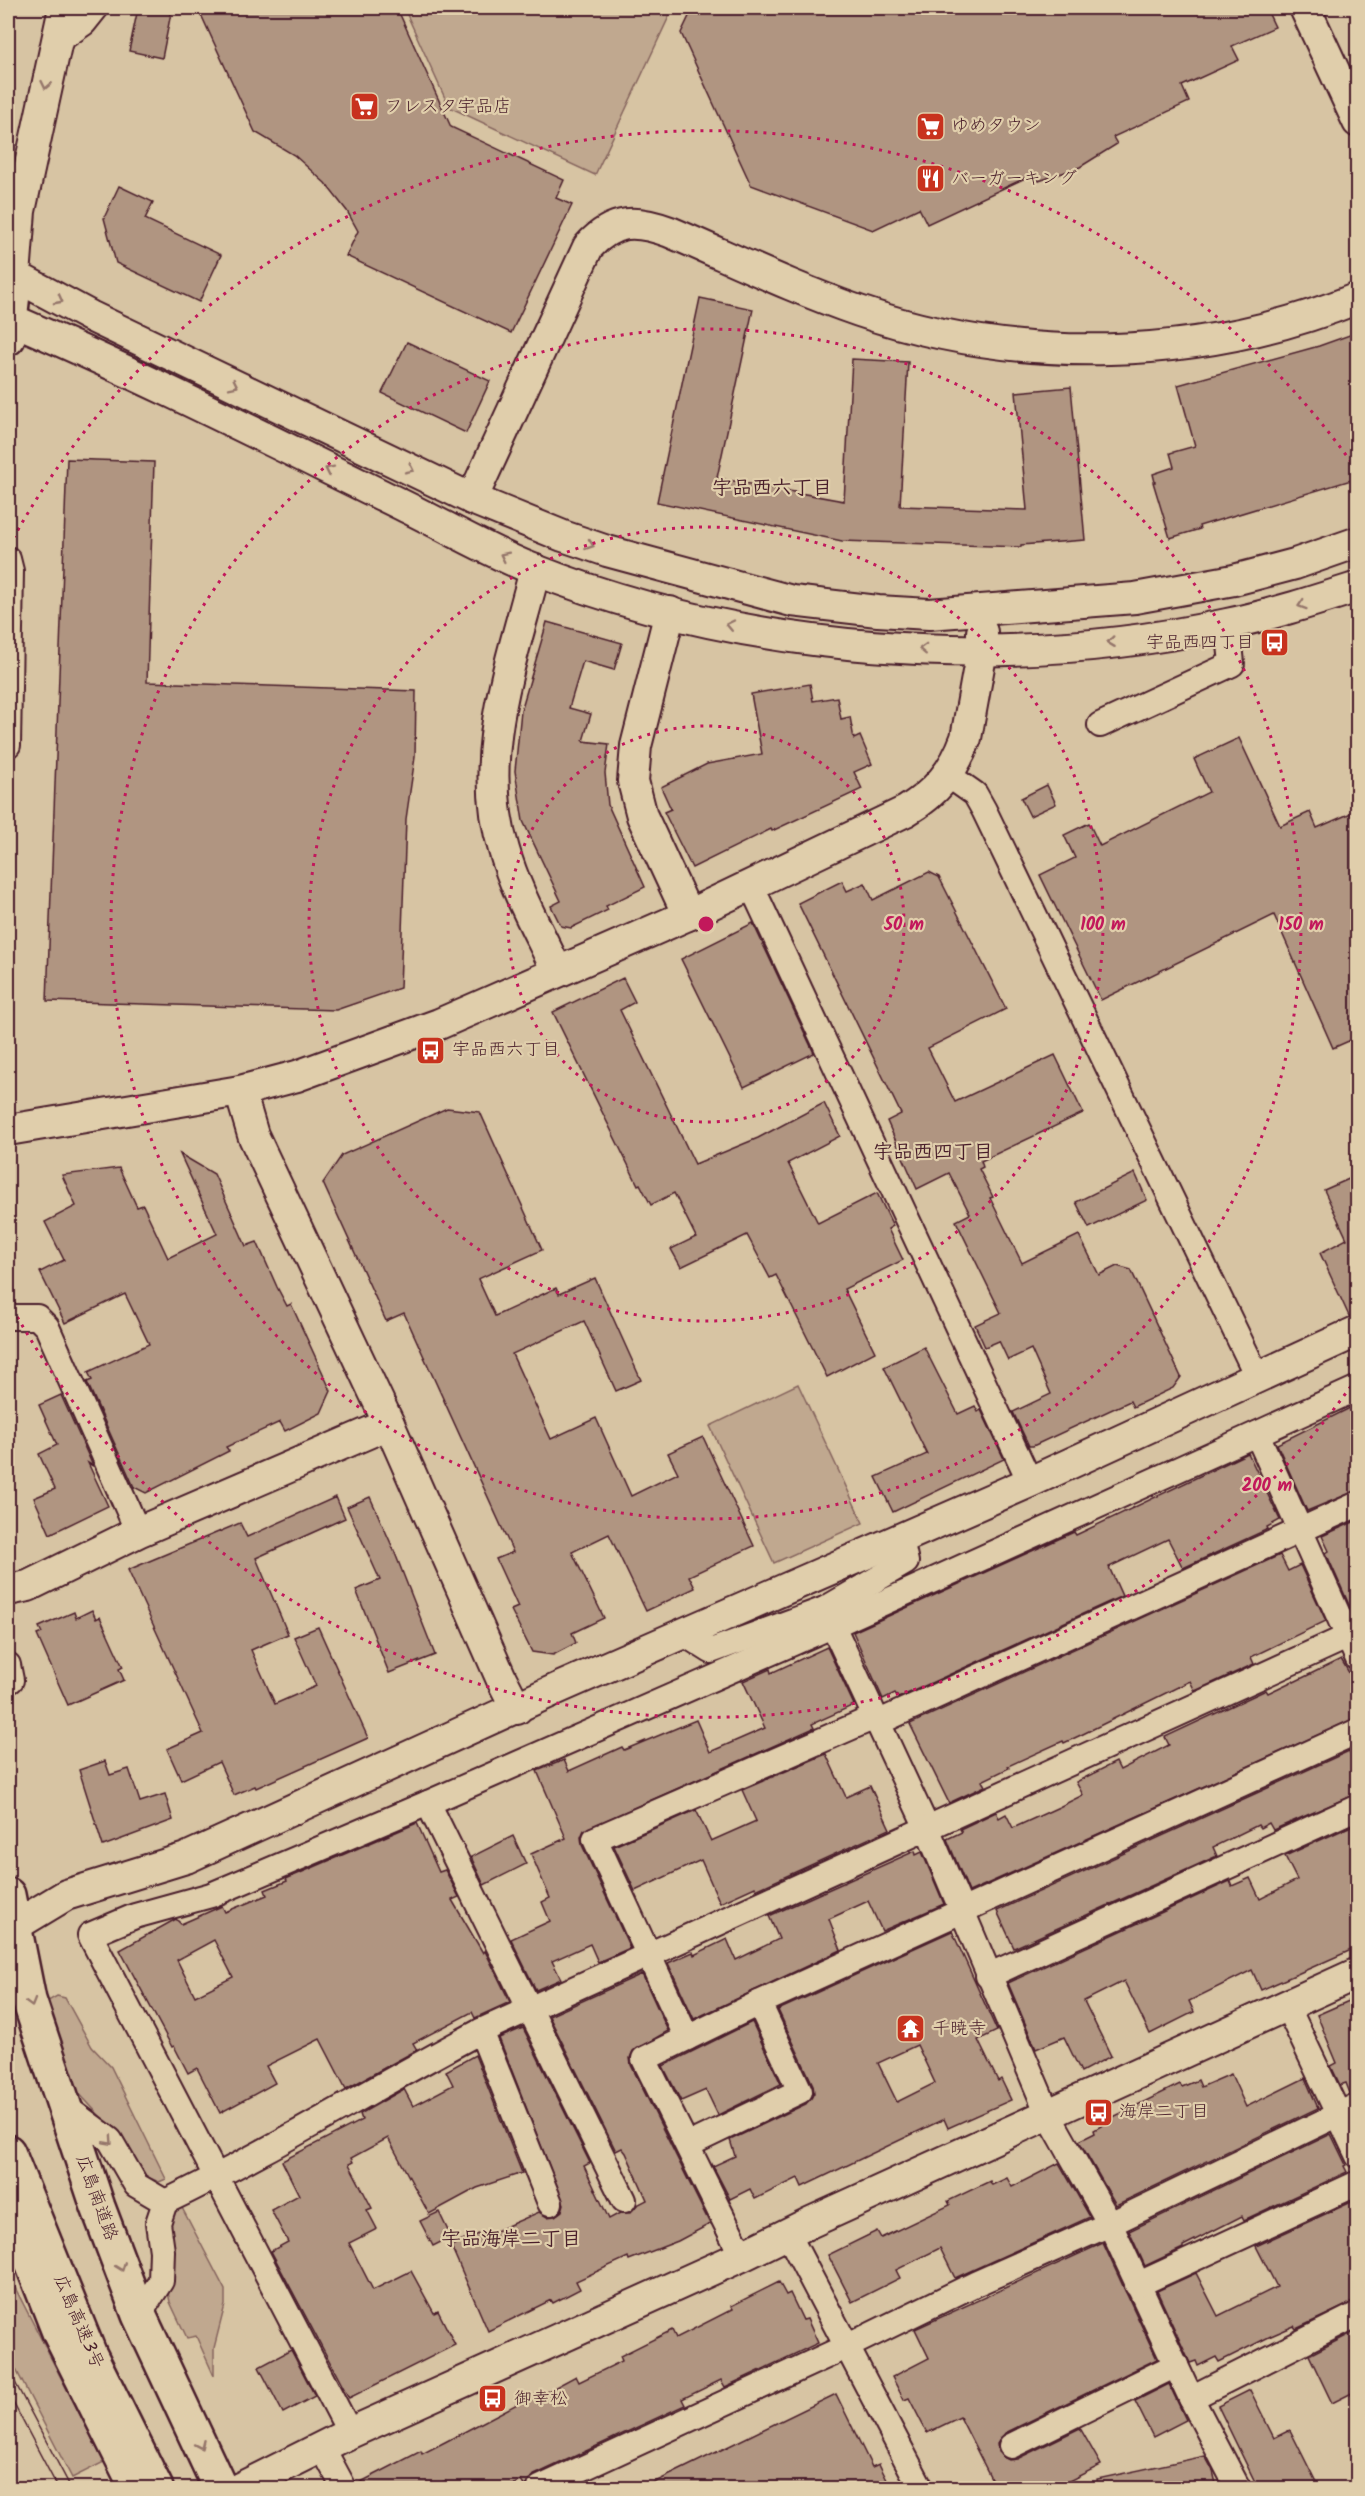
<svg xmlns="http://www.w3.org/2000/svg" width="1365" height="2496" viewBox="0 0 1365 2496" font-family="Kalam,'Klee One',sans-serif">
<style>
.green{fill:#c0a88f;stroke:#85645d;stroke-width:1.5}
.building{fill:#b09581;stroke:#4a1f2b;stroke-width:1.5;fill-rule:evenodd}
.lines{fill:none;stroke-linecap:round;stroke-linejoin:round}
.minor-casing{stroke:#4a1f2b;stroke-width:28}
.tertiary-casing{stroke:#4a1f2b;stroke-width:34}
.trunk-casing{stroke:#4a1f2b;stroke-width:38}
.motorway-casing{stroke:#4a1f2b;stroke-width:38}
.minor{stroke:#e0ceab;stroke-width:24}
.tertiary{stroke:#e0ceab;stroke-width:30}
.trunk{stroke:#e0ceab;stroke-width:33}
.motorway{stroke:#e0ceab;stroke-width:33}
.tram{stroke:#4a1f2b;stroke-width:1.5}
.oneway{stroke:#95766b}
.ring{fill:none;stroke:#c2185b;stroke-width:3;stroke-dasharray:3 6}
.labels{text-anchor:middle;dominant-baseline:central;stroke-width:4.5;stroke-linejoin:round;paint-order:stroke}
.poi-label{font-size:18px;fill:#4a1f2b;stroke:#e0ceab;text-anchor:start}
.street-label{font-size:18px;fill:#4a1f2b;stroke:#e0ceab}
.neighbourhood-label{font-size:20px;font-weight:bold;fill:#4a1f2b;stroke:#e0ceab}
.centre{fill:#c2185b;stroke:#e0ceab;stroke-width:3}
.ring-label{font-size:18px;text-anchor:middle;font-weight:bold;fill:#c2185b;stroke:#e0ceab;stroke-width:4.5;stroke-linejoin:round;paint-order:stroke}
</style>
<rect width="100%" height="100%" fill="#d7c4a3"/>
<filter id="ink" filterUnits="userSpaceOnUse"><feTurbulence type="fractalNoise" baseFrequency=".0167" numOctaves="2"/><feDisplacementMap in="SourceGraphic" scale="12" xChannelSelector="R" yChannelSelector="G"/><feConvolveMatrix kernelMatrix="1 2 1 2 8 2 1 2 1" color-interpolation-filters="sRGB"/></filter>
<g filter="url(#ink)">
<g class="green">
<path d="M404,8H673L595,175L449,107Z"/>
<path d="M798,1384L863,1523L774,1563L710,1426Z"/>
<path d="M57,1996L65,1998L92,2047L111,2067L166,2179L159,2182L145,2176L123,2141L76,2090L48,2001Z"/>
<path d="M180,2204L225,2290V2305L214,2348V2376L196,2336L187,2338L170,2302L167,2288L166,2216Z"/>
<path d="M8,2274L104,2462L72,2478L8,2354Z"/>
</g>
<g class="building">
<path d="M138,8H172L162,58L129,51Z"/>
<path d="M198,8H397L451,127L564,180L556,198L572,205L511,333L346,256L358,231L347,211L325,183L294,155L255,132Z"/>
<path d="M693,8H1266L1275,27L1232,46L1239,60L1182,86L1189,102L1113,137L1117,144L1080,167L1039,181L1036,173L927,224L919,208L873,230L751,185L681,33Z"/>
<path d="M119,186L153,202L145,219L221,255L199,302L116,263L104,218Z"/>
<path d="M700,298L753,309L717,478L844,501L852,359L908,362L900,506L1027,510L1016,392L1071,387L1085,540L1021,545V547L842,541L657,502Z"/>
<path d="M1358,332V478L1199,526L1200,529L1170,538L1153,482H1155L1153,474L1174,467L1170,453L1195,446L1178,385L1319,346Z"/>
<path d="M407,342L490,381L466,433L382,393Z"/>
<path d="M67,459L154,462L147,682L416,691L415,757L406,819L400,988L336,1010L47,1001Z"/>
<path d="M547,622L622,643L614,670L583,661L569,708L591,714L583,741L609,744L605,773L608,805L645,887L606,906L608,910L571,928L561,926L551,906L561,901L523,821L515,771L521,711Z"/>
<path d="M810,684L813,701L837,697L841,719L850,717L854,739L860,736L872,764L854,772L862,789L772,831L771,829L692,868L664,812L671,809L661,787L707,764L762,754L751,694Z"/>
<path d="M1239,738L1280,826L1310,812L1317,828L1358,810V1037L1333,1048L1274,915L1101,1000L1040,875L1075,858L1064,835L1089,823L1100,846L1209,792L1194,759Z"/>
<path d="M1047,785L1056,804L1030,816L1021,798Z"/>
<path d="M929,872L939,877L1006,1009L928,1048L955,1102L1055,1055L1083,1113L981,1161L983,1167L979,1169L993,1197L990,1198L1022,1263L1079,1235L1099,1275L1117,1266L1131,1270L1181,1377L1173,1388L1133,1407L1130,1401L1033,1446H1029L1013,1412L1051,1394L1031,1349L1008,1360L999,1341L985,1347L975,1325L1001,1313L956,1221L970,1214L949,1173L917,1189L887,1121L901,1114L798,903L842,881L847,891L865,883L873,900Z"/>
<path d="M753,923L814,1053L744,1087L681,959Z"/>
<path d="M623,978L635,1002L620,1010L695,1164L758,1138L824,1103L840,1136L788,1163L818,1223L877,1193L893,1226L888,1229L903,1260L844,1289L875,1352L827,1377L776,1275L770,1278L747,1235L681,1267L671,1249L696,1237L674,1193L651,1205L640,1184L638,1185L553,1012Z"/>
<path d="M447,1108L480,1112L542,1250L478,1279L495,1316L556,1288L559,1294L595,1278L641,1380L616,1391L584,1321L512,1354L551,1439L596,1418L631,1496L678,1473L668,1453L703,1437L754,1546L689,1576L695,1588L646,1611L609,1534L572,1552L604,1618L572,1633L576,1643L553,1655L532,1652L511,1610L518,1607L496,1559L513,1552L404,1313L386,1321L323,1183L342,1155Z"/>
<path d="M180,1154L214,1174L246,1246L257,1242L277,1287L287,1306L291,1304L331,1391L321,1413L285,1431L280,1422L226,1447L229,1451L146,1493L134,1487L87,1382L92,1380L88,1372L149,1344L125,1294L65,1323L40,1272L64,1260L45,1222L76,1206L62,1175L119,1168L137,1207L143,1205L168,1258L217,1234Z"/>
<path d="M1135,1173L1147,1200L1089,1228L1076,1202Z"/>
<path d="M1358,1175V1314L1349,1316L1320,1253L1347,1239L1324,1190Z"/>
<path d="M924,1347L958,1414L975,1406L978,1412L981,1410L1004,1459L893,1512L876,1477L927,1454L884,1367Z"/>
<path d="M61,1395L93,1466L88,1463L108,1506L50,1534L34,1498L55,1489L39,1454L57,1445L39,1405Z"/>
<path d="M1358,1404V1490L1307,1511L1277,1444Z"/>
<path d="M1248,1453L1280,1520L1267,1527L1268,1529L1183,1568L1168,1539L1109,1567L1122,1596L898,1698L895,1693L883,1699L853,1632L1074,1532L1076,1535Z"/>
<path d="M336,1497L345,1518L256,1558L288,1634L251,1650L275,1704L316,1686L294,1637L318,1627L368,1738L256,1788L255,1786L234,1795L219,1762L181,1780L167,1749L203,1733L128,1570L240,1523L247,1537Z"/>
<path d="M370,1497L393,1548L435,1655L389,1673L356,1590L380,1580L347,1507Z"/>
<path d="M1358,1520V1606L1351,1609L1326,1553L1329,1551L1322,1536Z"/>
<path d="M1280,1555L1288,1571L1300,1565L1326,1621L1251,1657L1254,1664L1195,1691L1190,1681L1083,1734L1064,1743L1063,1741L1008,1766L1009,1768L982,1781L985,1786L949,1803L910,1724Z"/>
<path d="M92,1610L96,1619L100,1617L115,1650L123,1667L119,1669L124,1680L68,1705L37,1635L42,1633L39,1627L74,1612L76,1618Z"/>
<path d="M827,1647L854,1705L812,1724L814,1728L584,1830L581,1837L582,1845L630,1948L598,1962L590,1944L552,1961L561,1979L536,1990L511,1939L550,1921L542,1902L550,1898L531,1854L566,1838L537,1771L564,1760L569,1771L622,1747L624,1750L696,1720L710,1752L765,1728L743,1681L770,1669L771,1673Z"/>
<path d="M1341,1659L1358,1688V1717L969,1892L947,1839L962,1832L960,1829L996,1812L999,1818L1006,1814L1013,1828L1059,1807L1083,1795L1076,1782L1116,1762L1120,1770L1169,1745L1165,1737L1266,1690L1268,1693L1293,1681L1294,1682Z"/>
<path d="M1349,1751L1358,1769V1793L1273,1830L1269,1823L1260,1828L1258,1825L1213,1847L1217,1856L1014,1948L997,1911Z"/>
<path d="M826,1754L846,1797L870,1786L890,1829L756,1890L755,1887L720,1903L701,1860L635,1891L614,1846L696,1810L711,1841L756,1821L742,1790Z"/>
<path d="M105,1761L110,1775L129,1769L140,1802L165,1794L173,1820L103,1846L79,1770Z"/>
<path d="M417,1823L439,1872L445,1870L459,1897L452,1900L483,1953L485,1951L510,2002L475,2018L472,2012L413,2043L417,2050L346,2089L320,2039L266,2066L275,2083L220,2113L197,2068L188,2073L174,2046L172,2047L120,1950L176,1919L181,1924L222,1906L225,1912L267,1895L265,1890L287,1881L286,1879ZM214,1940L233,1977L195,1996L177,1960Z"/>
<path d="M1358,1823V1947L1261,1990L1252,1970L1189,2001L1194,2012L1150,2034L1124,1981L1084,2001L1111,2056L1081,2072L1064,2037L1036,2049L1008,1983L1230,1881L1232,1886L1250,1878L1260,1899L1297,1880L1285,1856Z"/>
<path d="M513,1836L526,1864L484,1885L471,1857Z"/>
<path d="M915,1851L916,1855L922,1852L944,1904L882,1931L868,1901L829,1919L841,1950L694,2019L668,1963L693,1952L694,1955L727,1939L736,1960L779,1939L769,1916Z"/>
<path d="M952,1931L997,2031L978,2040L998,2081L1001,2079L1011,2100L948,2128L944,2119L802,2187L798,2178L755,2199L750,2189L730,2199L713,2166L735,2156L730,2140L806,2104L814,2093L813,2085L778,2010ZM917,2045L935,2083L897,2102L878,2063Z"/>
<path d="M642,1974L668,2031L633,2051L630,2058L631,2065L710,2224L678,2241L629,2260L628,2257L576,2281L580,2289L553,2303L551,2300L488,2331L451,2246L481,2233L482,2237L539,2212L547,2217L555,2216L562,2211L564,2204L499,2038L523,2028L590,2163L584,2166L609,2219L620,2213H630L637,2205L647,2200L626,2153L622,2148L616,2151L549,2016Z"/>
<path d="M1358,1997V2091L1350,2093L1346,2083L1340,2085L1331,2066L1337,2063L1317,2015Z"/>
<path d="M752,2022L781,2084L718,2115L706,2090L681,2101L663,2066Z"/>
<path d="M475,2055L522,2173L477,2188L429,2214L388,2138L351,2158L353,2162L349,2164L372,2208L367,2210L377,2229L349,2243L373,2290L411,2271L434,2313L438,2311L455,2345L349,2398L271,2251L288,2242L271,2210L299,2195L282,2161L362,2120L360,2114L404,2089L413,2106L453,2085L446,2071Z"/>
<path d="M1231,2074L1246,2107L1305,2078L1318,2108L1116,2205L1079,2141L1095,2133L1094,2130L1108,2122L1107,2120L1180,2084L1182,2087L1198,2080L1201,2087Z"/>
<path d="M1331,2134L1346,2165L1344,2166L1347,2172L1244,2220L1242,2216L1183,2246V2248L1145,2266L1129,2231Z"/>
<path d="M1059,2163L1090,2217L955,2278L940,2248L896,2270L900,2278L852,2302L828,2255L877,2231L881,2238L950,2205L948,2201L990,2181L992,2185L1007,2178L1012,2187Z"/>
<path d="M1358,2199V2300L1296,2329L1294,2326L1271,2336L1219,2362L1216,2357L1198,2366L1196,2361L1190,2363L1157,2291L1196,2273L1218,2316L1277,2287L1256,2246Z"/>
<path d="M439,2212L451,2237L433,2246L420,2221Z"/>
<path d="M1103,2243L1157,2359L1005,2433L997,2444L998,2452L1003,2457L1009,2460L1017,2459L1080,2428L1101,2465L1055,2488H996L960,2417L927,2433L909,2398L904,2400L892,2377L929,2358L915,2329Z"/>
<path d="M779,2282L786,2295L790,2293L803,2320L807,2319L818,2343L725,2387L721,2380L682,2399L685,2405L534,2475L525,2487L521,2481L506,2488H449L445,2481L431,2488H358L357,2484L421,2451L422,2454L445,2442L540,2392L541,2395L576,2376L579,2382L622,2361L620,2356L672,2330L676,2338L733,2309L731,2306Z"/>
<path d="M1358,2330V2390L1332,2403L1309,2355Z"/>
<path d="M291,2350L315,2396L283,2413L259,2367Z"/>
<path d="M1169,2384L1186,2420L1153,2437L1135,2401Z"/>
<path d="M1250,2390L1274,2438L1290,2430L1319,2488H1258L1218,2406Z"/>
<path d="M836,2394L872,2467L879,2464L891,2488H643Z"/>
<path d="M1205,2456L1213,2471L1217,2488H1098L1097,2479Z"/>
</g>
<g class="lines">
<defs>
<g id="minor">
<path d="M55,43L84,23L96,8"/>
<path d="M8,559L11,571L8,745"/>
<path d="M1100,725L1232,664L1228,624"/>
<path d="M948,775L975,794L984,810L1258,1378"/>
<path d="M751,885L1030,1482"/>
<path d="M8,1317H37L47,1327L138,1532"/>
<path d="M1257,1434L1358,1659"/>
<path d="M825,1609L927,1828L1048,2114L1110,2224L1191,2398L1238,2488"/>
<path d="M684,1634L711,1651L825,1609L906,1562L901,1539"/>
<path d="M8,1665L11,1680H8"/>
<path d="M877,1723L1358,1504"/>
<path d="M428,1803L624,2200"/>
<path d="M988,1976L1358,1807"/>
<path d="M1287,2006L1358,2156"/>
<path d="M481,2031L550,2203"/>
<path d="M687,2038L595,1839L875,1717"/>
<path d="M63,2105L110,2140L136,2185L165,2202L158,2223L162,2251L161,2281L139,2315"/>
<path d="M688,2145L800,2091L759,2003"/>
<path d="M165,2202C273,2150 375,2087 481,2031L1358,1632"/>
<path d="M788,2234L921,2488"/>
<path d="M742,2256L644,2059L759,2003L1358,1731"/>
<path d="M1137,2285L1358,2183"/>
<path d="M1191,2398L1358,2314"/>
<path d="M350,2433L90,1935L135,1916L211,1895L428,1803L832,1626L1358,1388"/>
<path d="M1011,2446L1176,2365"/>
<path d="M322,2447L344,2488"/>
<path d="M540,2488L848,2346L975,2284L1110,2224L1358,2105"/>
</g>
<g id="tertiary">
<path d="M1305,8L1358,122"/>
<path d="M8,272L90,316L472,499L563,536L607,551L792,601L878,611L929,614L1135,598L1234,580L1295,564L1358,542"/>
<path d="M15,276L20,211L64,8"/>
<path d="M8,318C141,375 271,441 402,505C445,526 486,550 530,568C744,653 1002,673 1227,624C1271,615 1314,601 1358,587"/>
<path d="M472,499L588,247C614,218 637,220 670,232C733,259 795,289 859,311C1020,366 1200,362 1358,298"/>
<path d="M535,570C512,662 475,756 504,850C516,892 539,932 557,971"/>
<path d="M670,612L636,746L633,781L642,816L688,915"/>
<path d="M240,1091L253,1135L389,1424L501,1678L517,1709"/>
<path d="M8,1130L240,1091L297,1076L439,1024L487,1003L688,915L906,811C936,793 954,771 966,738L982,650V632"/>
<path d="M8,1590L28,1586L138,1532L389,1424"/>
<path d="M8,1930L66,1895L186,1858L561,1687L1030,1482L1358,1331"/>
<path d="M240,2488L350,2433L742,2256L809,2223L1358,1973"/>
</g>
<g id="trunk">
<path d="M8,338L15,276"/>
<path d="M8,1895L29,2000L98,2207L139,2315L220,2488"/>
<path d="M8,2202L59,2332L137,2488"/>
</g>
<g id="motorway">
<path d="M8,252L15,276"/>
<path d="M8,2152L90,2355L156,2488"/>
</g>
</defs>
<use href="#minor" class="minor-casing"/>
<use href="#tertiary" class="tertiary-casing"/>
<use href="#trunk" class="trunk-casing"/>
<use href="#motorway" class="motorway-casing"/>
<use href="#minor" class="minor"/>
<use href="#tertiary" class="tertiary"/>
<use href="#trunk" class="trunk"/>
<use href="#motorway" class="motorway"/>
<g class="tram">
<path d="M8,2369L71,2488"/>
<path d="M8,2393L58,2488"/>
</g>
</g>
<defs><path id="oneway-chevron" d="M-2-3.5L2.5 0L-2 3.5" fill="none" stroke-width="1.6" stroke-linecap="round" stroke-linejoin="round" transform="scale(1.5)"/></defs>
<g class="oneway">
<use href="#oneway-chevron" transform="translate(46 85) rotate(102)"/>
<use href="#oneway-chevron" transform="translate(59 300) rotate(28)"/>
<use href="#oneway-chevron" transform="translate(234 385) rotate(26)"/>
<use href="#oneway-chevron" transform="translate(410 469) rotate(26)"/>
<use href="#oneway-chevron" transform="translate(329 470) rotate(-154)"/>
<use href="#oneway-chevron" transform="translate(590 545) rotate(19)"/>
<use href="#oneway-chevron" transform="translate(504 556) rotate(-154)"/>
<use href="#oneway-chevron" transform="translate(1302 605) rotate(162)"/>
<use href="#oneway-chevron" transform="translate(730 625) rotate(-168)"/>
<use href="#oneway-chevron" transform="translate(1111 642) rotate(173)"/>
<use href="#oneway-chevron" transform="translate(923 649) rotate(-178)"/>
<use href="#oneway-chevron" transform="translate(31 2003) rotate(74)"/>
<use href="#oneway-chevron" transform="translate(109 2141) rotate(48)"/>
<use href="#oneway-chevron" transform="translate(121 2267) rotate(69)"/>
<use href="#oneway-chevron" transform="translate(200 2445) rotate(66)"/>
</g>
</g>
<g class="ring">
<circle cx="706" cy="924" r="198"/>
<circle cx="706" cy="924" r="397"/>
<circle cx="706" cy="924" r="595"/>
<path d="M1356 1379A793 793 0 0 1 9 1302M9 546A793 793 0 0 1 1356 469"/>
</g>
<defs>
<symbol id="supermarket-square" viewBox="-11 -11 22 22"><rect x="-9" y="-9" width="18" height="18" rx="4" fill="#c8321e" stroke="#e0ceab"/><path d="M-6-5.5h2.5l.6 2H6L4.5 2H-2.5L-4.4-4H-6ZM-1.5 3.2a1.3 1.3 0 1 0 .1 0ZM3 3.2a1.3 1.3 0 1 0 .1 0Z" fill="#fff"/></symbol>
<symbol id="restaurant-square" viewBox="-11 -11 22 22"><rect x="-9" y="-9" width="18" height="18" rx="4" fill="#c8321e" stroke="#e0ceab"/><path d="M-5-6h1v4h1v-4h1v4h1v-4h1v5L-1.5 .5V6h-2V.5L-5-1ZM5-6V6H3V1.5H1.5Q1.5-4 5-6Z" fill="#fff"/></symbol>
<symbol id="bus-square" viewBox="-11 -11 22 22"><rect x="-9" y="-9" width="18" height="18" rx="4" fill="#c8321e" stroke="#e0ceab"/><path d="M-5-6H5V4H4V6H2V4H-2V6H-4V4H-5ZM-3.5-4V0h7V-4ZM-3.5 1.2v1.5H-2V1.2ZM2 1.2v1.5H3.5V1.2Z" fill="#fff"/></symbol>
<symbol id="temple-square" viewBox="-11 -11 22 22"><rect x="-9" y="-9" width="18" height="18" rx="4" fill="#c8321e" stroke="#e0ceab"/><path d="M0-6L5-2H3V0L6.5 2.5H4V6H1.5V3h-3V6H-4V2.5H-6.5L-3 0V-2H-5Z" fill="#fff"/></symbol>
</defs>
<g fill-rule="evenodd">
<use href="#supermarket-square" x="348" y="90" width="33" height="33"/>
<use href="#supermarket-square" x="914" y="110" width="33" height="33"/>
<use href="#restaurant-square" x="914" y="162" width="33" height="33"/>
<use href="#bus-square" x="1258" y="626" width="33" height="33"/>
<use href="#bus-square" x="414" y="1034" width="33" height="33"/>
<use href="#temple-square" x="894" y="2012" width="33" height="33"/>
<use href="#bus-square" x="1082" y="2096" width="33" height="33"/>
<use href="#bus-square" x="476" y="2382" width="33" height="33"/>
</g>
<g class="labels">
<g class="poi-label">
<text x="385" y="107">フレスタ宇品店</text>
<text x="951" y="126">ゆめタウン</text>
<text x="951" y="179">バーガーキング</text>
<text x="1254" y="643" text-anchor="end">宇品西四丁目</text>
<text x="452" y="1050">宇品西六丁目</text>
<text x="932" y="2029">千暁寺</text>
<text x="1119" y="2112">海岸二丁目</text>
<text x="514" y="2399">御幸松</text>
</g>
<g class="street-label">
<text transform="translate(96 2198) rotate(70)">広島南道路</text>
<text transform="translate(78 2322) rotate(67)">広島高速3号</text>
</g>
<g class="neighbourhood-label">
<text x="772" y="489">宇品西六丁目</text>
<text x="933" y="1153">宇品西四丁目</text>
<text x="511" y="2240">宇品海岸二丁目</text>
</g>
</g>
<circle cx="706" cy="924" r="9" class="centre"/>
<g class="ring-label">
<text x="904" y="930">50 m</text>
<text x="1103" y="930">100 m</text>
<text x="1301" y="930">150 m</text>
<text x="1267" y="1491">200 m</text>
</g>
<rect width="1365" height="2496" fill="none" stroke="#e0ceab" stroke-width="30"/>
<rect x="15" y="15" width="1335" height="2466" fill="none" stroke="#4a1f2b" stroke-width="2" filter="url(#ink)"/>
</svg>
